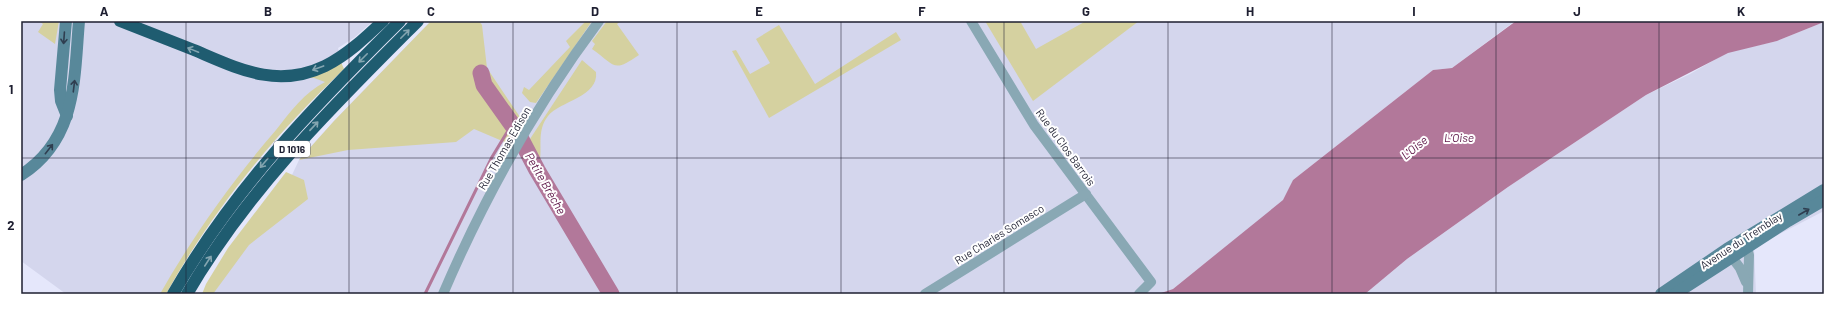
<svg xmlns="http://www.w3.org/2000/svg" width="1845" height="315" viewBox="0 0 1845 315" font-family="Barlow,sans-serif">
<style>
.built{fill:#d4d6ed}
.green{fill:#d5d1a0}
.water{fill:#b2789a}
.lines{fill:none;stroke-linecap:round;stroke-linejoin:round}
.stream{stroke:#b2789a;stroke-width:3}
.river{stroke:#b2789a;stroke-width:17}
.street{stroke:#89a8b4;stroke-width:10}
.secondary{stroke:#58889a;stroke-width:12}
.highway{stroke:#1f5c70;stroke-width:12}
.oneway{stroke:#84a5b0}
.oneway2{stroke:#2f3e50}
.grid{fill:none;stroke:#1e1f31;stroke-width:1;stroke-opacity:0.55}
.labels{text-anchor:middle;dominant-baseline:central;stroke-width:4;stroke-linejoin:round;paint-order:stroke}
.shield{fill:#fff;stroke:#62626f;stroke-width:1}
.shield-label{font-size:10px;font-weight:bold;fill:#1e1f31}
.street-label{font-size:11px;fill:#1e1f31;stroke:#fff}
.water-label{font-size:12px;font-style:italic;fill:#5e1748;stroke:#fff}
.neatline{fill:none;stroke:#1e1f31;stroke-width:1.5}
.grid-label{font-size:13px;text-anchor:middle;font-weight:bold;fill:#1e1f31}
</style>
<rect width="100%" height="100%" fill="#e5e7fb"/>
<g class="built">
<path d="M21,21H373L355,37L338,48L342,66L308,99L227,196L163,294H66L21,261Z"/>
<path d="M431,21H1515L1452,68L1433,70L1293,180L1284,200L1173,289L1158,294H207L284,192L299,160L334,121Z"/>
<path d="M1824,22V211L1754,247L1756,294H1365L1407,259L1508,187L1646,95L1690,74L1728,52L1777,41Z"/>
</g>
<g class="green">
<path d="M39,21H59L55,44L38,32L43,24Z"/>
<path d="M431,21H479L482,25L487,68L520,117L519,122L507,143L474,129L456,142L348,150L299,160L334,121Z"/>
<path d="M586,21H592L536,103L530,102L522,93L524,87L529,90L570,47L566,41Z"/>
<path d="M607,21H621L617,24L639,55C613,73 616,66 592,49L595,44L592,41Z"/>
<path d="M985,21H1020L1036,49L1086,21H1139L1033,101Z"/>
<path d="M779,25L815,84L896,32L901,40L769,118L732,51L736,50L750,74L770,63L756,39Z"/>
<path d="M582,60L596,72C599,97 560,101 548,116C537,130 542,145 540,161L528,142Z"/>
<path d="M341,62L344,69C274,135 212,211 166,294H160C193,236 232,181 276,130C290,112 305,92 325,82L314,78H301Z"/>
<path d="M286,172L304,180L308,199L249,245L213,294H202L206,284L228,248Z"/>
</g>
<path class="water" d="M1516,21L1824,22L1777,41L1728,53L1646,95L1508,187L1407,259L1365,294H1158L1173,289L1283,200L1293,180L1433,70L1452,68Z"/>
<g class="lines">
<path class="stream" d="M425,294L492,157L512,124"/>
<path class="river" d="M481,73L484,85L516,130L537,170L611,294"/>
<g class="street">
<path d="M971,21L1034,125L1151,282L1139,294"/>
<path d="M1745,241L1749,255L1748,294"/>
<path d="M1728,252L1740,268L1746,282"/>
<path d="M443,294C484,198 537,104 599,21"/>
<path d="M925,294L1086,194"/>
</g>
<g class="secondary">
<path d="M66,21L60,90L61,101L67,116"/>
<path d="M21,175C77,139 74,80 79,21"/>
<path d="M1661,294L1727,249L1824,190"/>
<path d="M1675,294L1788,221L1824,200"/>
</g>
<g class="highway">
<path d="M120,21C145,31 169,40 194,50C239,69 277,89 325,66C347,55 365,38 383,21"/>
<path d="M173,294C234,188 314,106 400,21"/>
<path d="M187,294C248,189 333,106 418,21"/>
</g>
</g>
<defs><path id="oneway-shaft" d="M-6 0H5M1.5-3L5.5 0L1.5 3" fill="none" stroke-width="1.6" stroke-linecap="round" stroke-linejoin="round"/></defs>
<g class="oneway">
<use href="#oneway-shaft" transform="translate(405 34) rotate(-45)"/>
<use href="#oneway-shaft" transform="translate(193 50) rotate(-158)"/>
<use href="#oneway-shaft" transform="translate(363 58) rotate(135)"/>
<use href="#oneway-shaft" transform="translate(318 68) rotate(160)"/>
<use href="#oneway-shaft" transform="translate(314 126) rotate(-47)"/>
<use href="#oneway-shaft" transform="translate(264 163) rotate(130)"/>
<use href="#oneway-shaft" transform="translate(208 261) rotate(-57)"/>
</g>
<g class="oneway2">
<use href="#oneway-shaft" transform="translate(64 38) rotate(94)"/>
<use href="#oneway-shaft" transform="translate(74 86) rotate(-83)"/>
<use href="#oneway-shaft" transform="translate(49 149) rotate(-52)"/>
<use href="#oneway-shaft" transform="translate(1804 212) rotate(-30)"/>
</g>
<path class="grid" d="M186,21V294M349,21V294M513,21V294M677,21V294M841,21V294M1004,21V294M1168,21V294M1332,21V294M1496,21V294M1659,21V294M21,158H1824"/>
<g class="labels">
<rect class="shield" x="274" y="141" width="36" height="16" rx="3"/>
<g class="shield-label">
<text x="292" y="149">D 1016</text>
</g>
<g class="street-label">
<text transform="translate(1066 147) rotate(54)">Rue du Clos Barrois</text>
<text transform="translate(504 148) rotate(-60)">Rue Thomas Edison</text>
<text transform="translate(999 234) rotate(-32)">Rue Charles Somasco</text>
<text transform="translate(1741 240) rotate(-33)">Avenue du Tremblay</text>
</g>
<g class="water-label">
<text x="1459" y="137">L’Oise</text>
<text transform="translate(1414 147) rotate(-39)">L'Oise</text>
<text transform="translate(546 183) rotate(60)">Petite Brèche</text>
</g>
</g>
<rect width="1845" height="315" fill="none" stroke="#ffffff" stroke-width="44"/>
<rect x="22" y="22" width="1801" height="271" class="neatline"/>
<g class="grid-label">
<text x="104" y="16">A</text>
<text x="268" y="16">B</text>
<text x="431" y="16">C</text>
<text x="595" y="16">D</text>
<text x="759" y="16">E</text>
<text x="922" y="16">F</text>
<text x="1086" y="16">G</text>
<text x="1250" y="16">H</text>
<text x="1414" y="16">I</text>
<text x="1577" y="16">J</text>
<text x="1741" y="16">K</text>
<text x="11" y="94">1</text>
<text x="11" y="230">2</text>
</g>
</svg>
